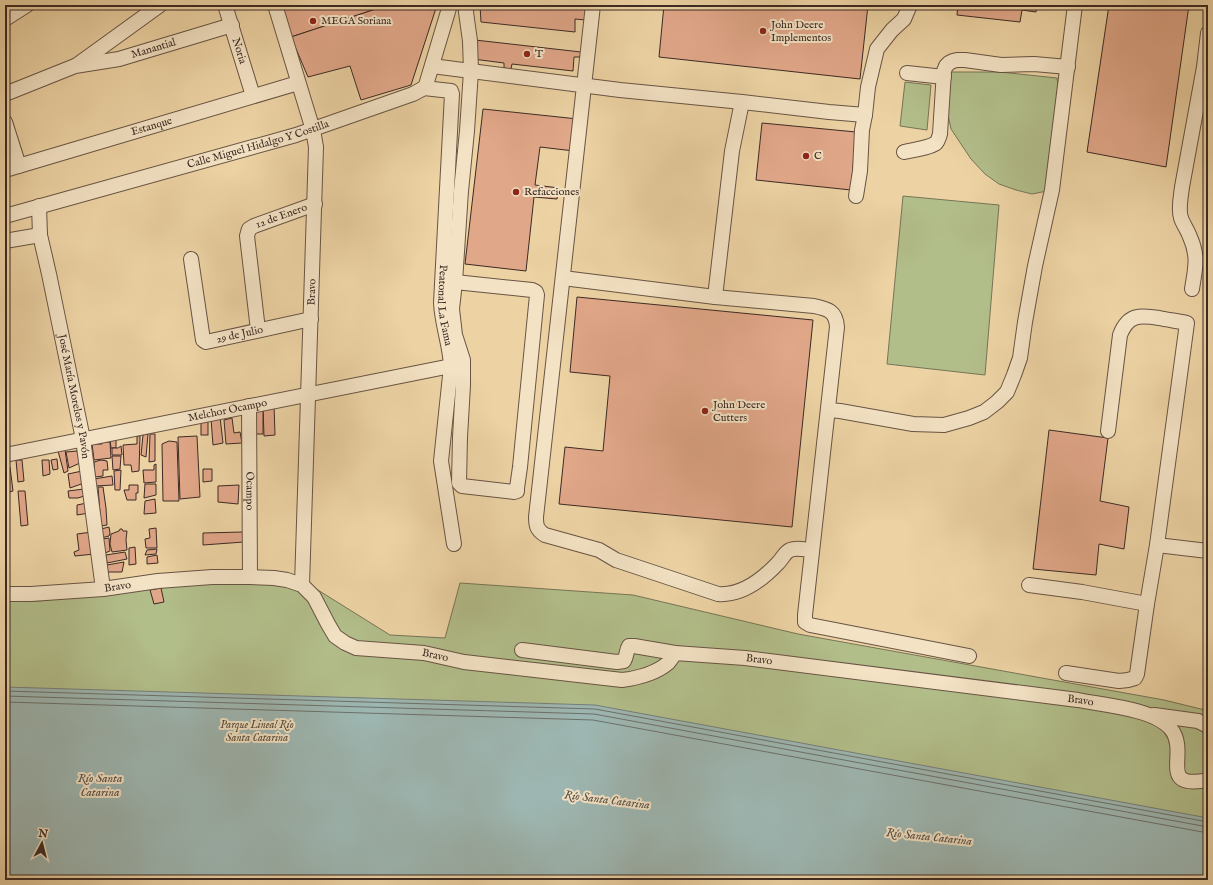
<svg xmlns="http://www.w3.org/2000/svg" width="1213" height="885" viewBox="0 0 1213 885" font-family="'IM FELL English',serif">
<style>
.green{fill:#b2be8a;stroke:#777457}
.water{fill:#9db6b1;stroke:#767e79}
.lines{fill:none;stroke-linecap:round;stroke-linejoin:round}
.shore{stroke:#6c706a;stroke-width:1}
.building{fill:#e1a789;stroke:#3c2a24}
.minor-casing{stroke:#685444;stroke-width:16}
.minor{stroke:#f3e2c4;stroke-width:14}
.poi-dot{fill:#8f2418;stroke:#f3e2c4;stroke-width:1.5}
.labels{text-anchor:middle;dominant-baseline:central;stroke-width:4;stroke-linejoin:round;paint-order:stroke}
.poi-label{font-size:11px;fill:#3c2a24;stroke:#f3e2c4;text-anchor:start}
.street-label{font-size:11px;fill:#3c2a24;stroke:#f3e2c4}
.park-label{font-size:11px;font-style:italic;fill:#544838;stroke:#f3e2c4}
.water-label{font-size:12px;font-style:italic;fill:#544d47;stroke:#f3e2c4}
</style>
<rect width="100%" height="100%" fill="#edd3a4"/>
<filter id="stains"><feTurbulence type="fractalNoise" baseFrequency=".005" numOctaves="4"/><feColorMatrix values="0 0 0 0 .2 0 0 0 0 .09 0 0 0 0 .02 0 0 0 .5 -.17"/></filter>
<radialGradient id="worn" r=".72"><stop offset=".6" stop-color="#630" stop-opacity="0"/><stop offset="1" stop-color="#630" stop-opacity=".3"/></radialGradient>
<g class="green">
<path d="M947,72H1000L1057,78L1060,97L1047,191L1032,194L1016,190L999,184L985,174L971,159L951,129L947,110Z"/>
<path d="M905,82L931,85L927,130L900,126Z"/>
<path d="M903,196L999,205L985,375L887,364Z"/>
<path d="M218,581L305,582L390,635L445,638L460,583L633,595L798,634L1164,700L1205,710L1208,712V880H5V599L39,601Z"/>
</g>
<path class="water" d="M5,687L595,705L1208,818V880H5Z"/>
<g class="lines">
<g class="shore">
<path d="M5,691L595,709L1208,822"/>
<path d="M5,696L594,714L1208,827"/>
<path d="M5,702L593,720L1208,833"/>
</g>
</g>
<g class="building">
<path d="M281,5H388L291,37Z"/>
<path d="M388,5H437L411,85L361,100L350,66L308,77L291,37Z"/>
<path d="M480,5H587L585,20L575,19V32L481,22Z"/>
<path d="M664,5H868L860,79L659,57Z"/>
<path d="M958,5H1037L1036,12L1022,10L1020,22L957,15Z"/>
<path d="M1109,5H1189L1166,167L1087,152Z"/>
<path d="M475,40L581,52L580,57H574L573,71L512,64L511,69L504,68V63L473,59Z"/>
<path d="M483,109L578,119L574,151L540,147L535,185L559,188L557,199L534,197L526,271L465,264Z"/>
<path d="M762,123L856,132L851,190L756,180Z"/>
<path d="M577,297L813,320L792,527L559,504L565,447L603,451L610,376L570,372Z"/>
<path d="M274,405L275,435L264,436L263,407Z"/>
<path d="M263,408V434H253L251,410Z"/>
<path d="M220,417L223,443L213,445L211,419Z"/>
<path d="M232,418L234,433L240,432L242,443L226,444L224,420Z"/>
<rect x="201" y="420" width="7" height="15"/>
<path d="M1049,430L1108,438L1100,501L1129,507L1124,549L1099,544L1096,575L1033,569Z"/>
<path d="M148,434L146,457L141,455L143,435Z"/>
<path d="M150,434H155V461L149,462Z"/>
<path d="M137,436H140L139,471L132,472L131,465H124L123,445L137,444Z"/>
<path d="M197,436L200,497L180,499L178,437Z"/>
<path d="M116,439V448H111L110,440Z"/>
<path d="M169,441L177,442L179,501H163L162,444Z"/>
<path d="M102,442H110L111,458L94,460L92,444H102Z"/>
<path d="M121,446L122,455H112V448H118Z"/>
<path d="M65,450L68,471L64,473L58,451Z"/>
<path d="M77,451L80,463L69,468L66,452Z"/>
<path d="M112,456H121L120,469L113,470Z"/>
<path d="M57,459L58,469L53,470L51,460Z"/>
<path d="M16,460H22L24,481L18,482Z"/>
<path d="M42,460H49L50,474L43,476Z"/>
<path d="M101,460L107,461L108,470H103V476L95,477L94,462Z"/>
<path d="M156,464V482L144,483L143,470H154V465Z"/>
<path d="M5,467H10L13,491L5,493Z"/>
<path d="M203,469H212V481L203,482Z"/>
<path d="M121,470L120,490H115L114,471Z"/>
<path d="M82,471L84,483L70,488L68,474Z"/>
<path d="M112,476L113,485L96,486L94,479Z"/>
<path d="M145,484H156V495L144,498Z"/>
<path d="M129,485H138V493H136V500H127L124,490H129Z"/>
<path d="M239,485L238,504L218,502V486Z"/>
<path d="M98,487H103L106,508L107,525L101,526Z"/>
<path d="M84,489L87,495L78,498H69L68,491Z"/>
<path d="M18,491H25L28,525L21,526Z"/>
<path d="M155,499L156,513L144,514L145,501Z"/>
<path d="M87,503L89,513L77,515V505Z"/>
<path d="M109,527L110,533L109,536L101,538V529Z"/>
<path d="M156,528L157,548H146L145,539L150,538L149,529Z"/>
<path d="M120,529H122L123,531H127L126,540L127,550L112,552L110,544L111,534L119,531Z"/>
<path d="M92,532L94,554L75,556L74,552L79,550L77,534Z"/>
<path d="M243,532L244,542L203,545V533Z"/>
<path d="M109,538L110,551L105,553L102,539Z"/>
<path d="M135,547L136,564L129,565V548Z"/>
<path d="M157,549L156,554L145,555L147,550Z"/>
<path d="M125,552L127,559L107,563L106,555Z"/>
<path d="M157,555L158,563L147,564V557Z"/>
<path d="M124,562L122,572H107V565Z"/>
<path d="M161,588L164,602L154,604L150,590Z"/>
</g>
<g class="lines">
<defs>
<g id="minor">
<path id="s1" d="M225,5L253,96"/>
<path d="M275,5L313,130L316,147L302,585"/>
<path d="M593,5L536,517C536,526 537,530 545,535L599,550L616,560L718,594C742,596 762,580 778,563C782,559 785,552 790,550C797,547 806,550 812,550"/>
<path d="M5,19L27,5"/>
<path d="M77,65L160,5"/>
<path d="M432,66L620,90L742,102L829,112L865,115L868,87L877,49L892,30L904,19L910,5"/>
<path d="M907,73L944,77"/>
<path id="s2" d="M424,88L451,91L452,94L441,303C442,325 450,344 451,366L441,461L454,544"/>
<path id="s3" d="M5,94L75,66L119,59L232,25"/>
<path d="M5,122L19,166"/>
<path d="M904,152C912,150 930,148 936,143C938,141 939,137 940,134L944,71L946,66L949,63L953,61L957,60H965L1001,65L1034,64L1068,67"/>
<path id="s4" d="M5,170L298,83"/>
<path d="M856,196L860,171L862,130L865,115"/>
<path id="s5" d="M39,206L40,235L49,274L83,439L103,589"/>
<path id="s6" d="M5,216L296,135L413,94L424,88L426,85L450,5"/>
<path d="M5,241L40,235"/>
<path id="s7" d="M191,259L203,340L206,342L311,319"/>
<path d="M563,278L715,297L814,306C828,309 836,311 837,327L805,615V622L810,625L969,656"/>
<path d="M455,282L532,290L536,292L537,295L520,467L517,488V491L514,492L462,486L459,483L460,437L463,385V360L455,335L452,309Z"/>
<path d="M455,282L461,191L467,131L471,71L470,41L466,12L467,5"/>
<path d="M1192,289C1195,269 1199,257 1190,237C1188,231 1183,224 1181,218C1178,209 1181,196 1182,187L1204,67L1208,33"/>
<path d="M715,297L732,151L742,102"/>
<path id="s8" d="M258,330L247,236L249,229L254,226L315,204"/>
<path id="s9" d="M249,406L250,577"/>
<path d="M828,410L840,411L913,424L944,425L969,418L984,412L997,402L1007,392L1014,375L1020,358L1025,322L1035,266L1052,190L1075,5"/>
<path d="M1108,431L1120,335C1128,314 1140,315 1159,318C1168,320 1178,321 1187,323L1157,545L1208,551"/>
<path id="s10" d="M5,455L451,366"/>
<path d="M1029,585L1082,592L1147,604"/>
<path id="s11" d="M5,594H31L103,589L158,581L212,577H250L274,578L287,580L302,585L314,597L328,624L335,636L345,643L356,648L424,653L464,662L622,680C638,678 655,674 668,663C671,660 673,656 675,653L745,658L1078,700C1104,705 1155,709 1171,729C1190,753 1156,790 1208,780"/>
<path d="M522,650L617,662L624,661C627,656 626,651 629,646H634L675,653"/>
<path d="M1066,673L1119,681L1128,680L1135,678L1137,674L1147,604L1157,545"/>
<path d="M1154,715L1198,721L1208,726"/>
</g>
</defs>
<use href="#minor" class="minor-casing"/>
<use href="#minor" class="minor"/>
</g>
<g class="poi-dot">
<circle cx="313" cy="21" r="4"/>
<circle cx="763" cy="31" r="4"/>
<circle cx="527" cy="54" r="4"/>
<circle cx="806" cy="156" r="4"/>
<circle cx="516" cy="192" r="4"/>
<circle cx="705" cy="411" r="4"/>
</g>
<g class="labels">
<g class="poi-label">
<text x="321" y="21">MEGA Soriana</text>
<text x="771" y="25">John Deere<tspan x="771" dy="13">Implementos</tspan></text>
<text x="535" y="54">T</text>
<text x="814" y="156">C</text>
<text x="524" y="192">Refacciones</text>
<text x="713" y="405">John Deere<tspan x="713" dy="13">Cutters</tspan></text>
</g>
<g class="street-label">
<text stroke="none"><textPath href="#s3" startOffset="156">Manantial</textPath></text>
<text stroke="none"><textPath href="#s1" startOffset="48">Noria</textPath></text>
<text stroke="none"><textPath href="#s4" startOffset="153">Estanque</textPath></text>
<text stroke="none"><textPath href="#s6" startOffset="263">Calle Miguel Hidalgo Y Costilla</textPath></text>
<text stroke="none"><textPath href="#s8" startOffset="137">12 de Enero</textPath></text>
<text transform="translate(312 292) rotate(-88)">Bravo</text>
<text stroke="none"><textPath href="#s2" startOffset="242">Peatonal La Fama</textPath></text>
<text stroke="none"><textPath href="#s7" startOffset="120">29 de Julio</textPath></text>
<text stroke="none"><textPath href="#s5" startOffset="194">José María Morelos y Pavón</textPath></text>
<text stroke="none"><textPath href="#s10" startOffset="227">Melchor Ocampo</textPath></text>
<text stroke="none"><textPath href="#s9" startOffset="85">Ocampo</textPath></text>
<text stroke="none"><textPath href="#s11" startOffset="113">Bravo</textPath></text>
<text stroke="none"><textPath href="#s11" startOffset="464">Bravo</textPath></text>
<text stroke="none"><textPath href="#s11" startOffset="799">Bravo</textPath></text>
<text stroke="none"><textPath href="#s11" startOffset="1123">Bravo</textPath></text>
</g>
<g class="park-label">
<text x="257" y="725">Parque Lineal Río<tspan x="257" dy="13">Santa Catarina</tspan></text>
</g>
<g class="water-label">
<text x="100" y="778">Río Santa<tspan x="100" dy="14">Catarina</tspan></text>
<text transform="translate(607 800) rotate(7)">Río Santa Catarina</text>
<text transform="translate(929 837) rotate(6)">Río Santa Catarina</text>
</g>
</g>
<rect width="1213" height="885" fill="none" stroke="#edd3a4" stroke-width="20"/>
<rect x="6" y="6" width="1201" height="873" fill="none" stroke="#3c2a24" stroke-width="2"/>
<rect x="10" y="10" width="1193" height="865" fill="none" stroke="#3c2a24"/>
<g transform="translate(42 843) rotate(7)" stroke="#f3e2c4" stroke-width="3" paint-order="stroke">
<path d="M0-3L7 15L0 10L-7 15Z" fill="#3c2a24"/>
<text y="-6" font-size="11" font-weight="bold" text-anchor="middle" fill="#3c2a24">N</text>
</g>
<rect width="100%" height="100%" filter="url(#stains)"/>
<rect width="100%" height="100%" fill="url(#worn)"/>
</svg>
